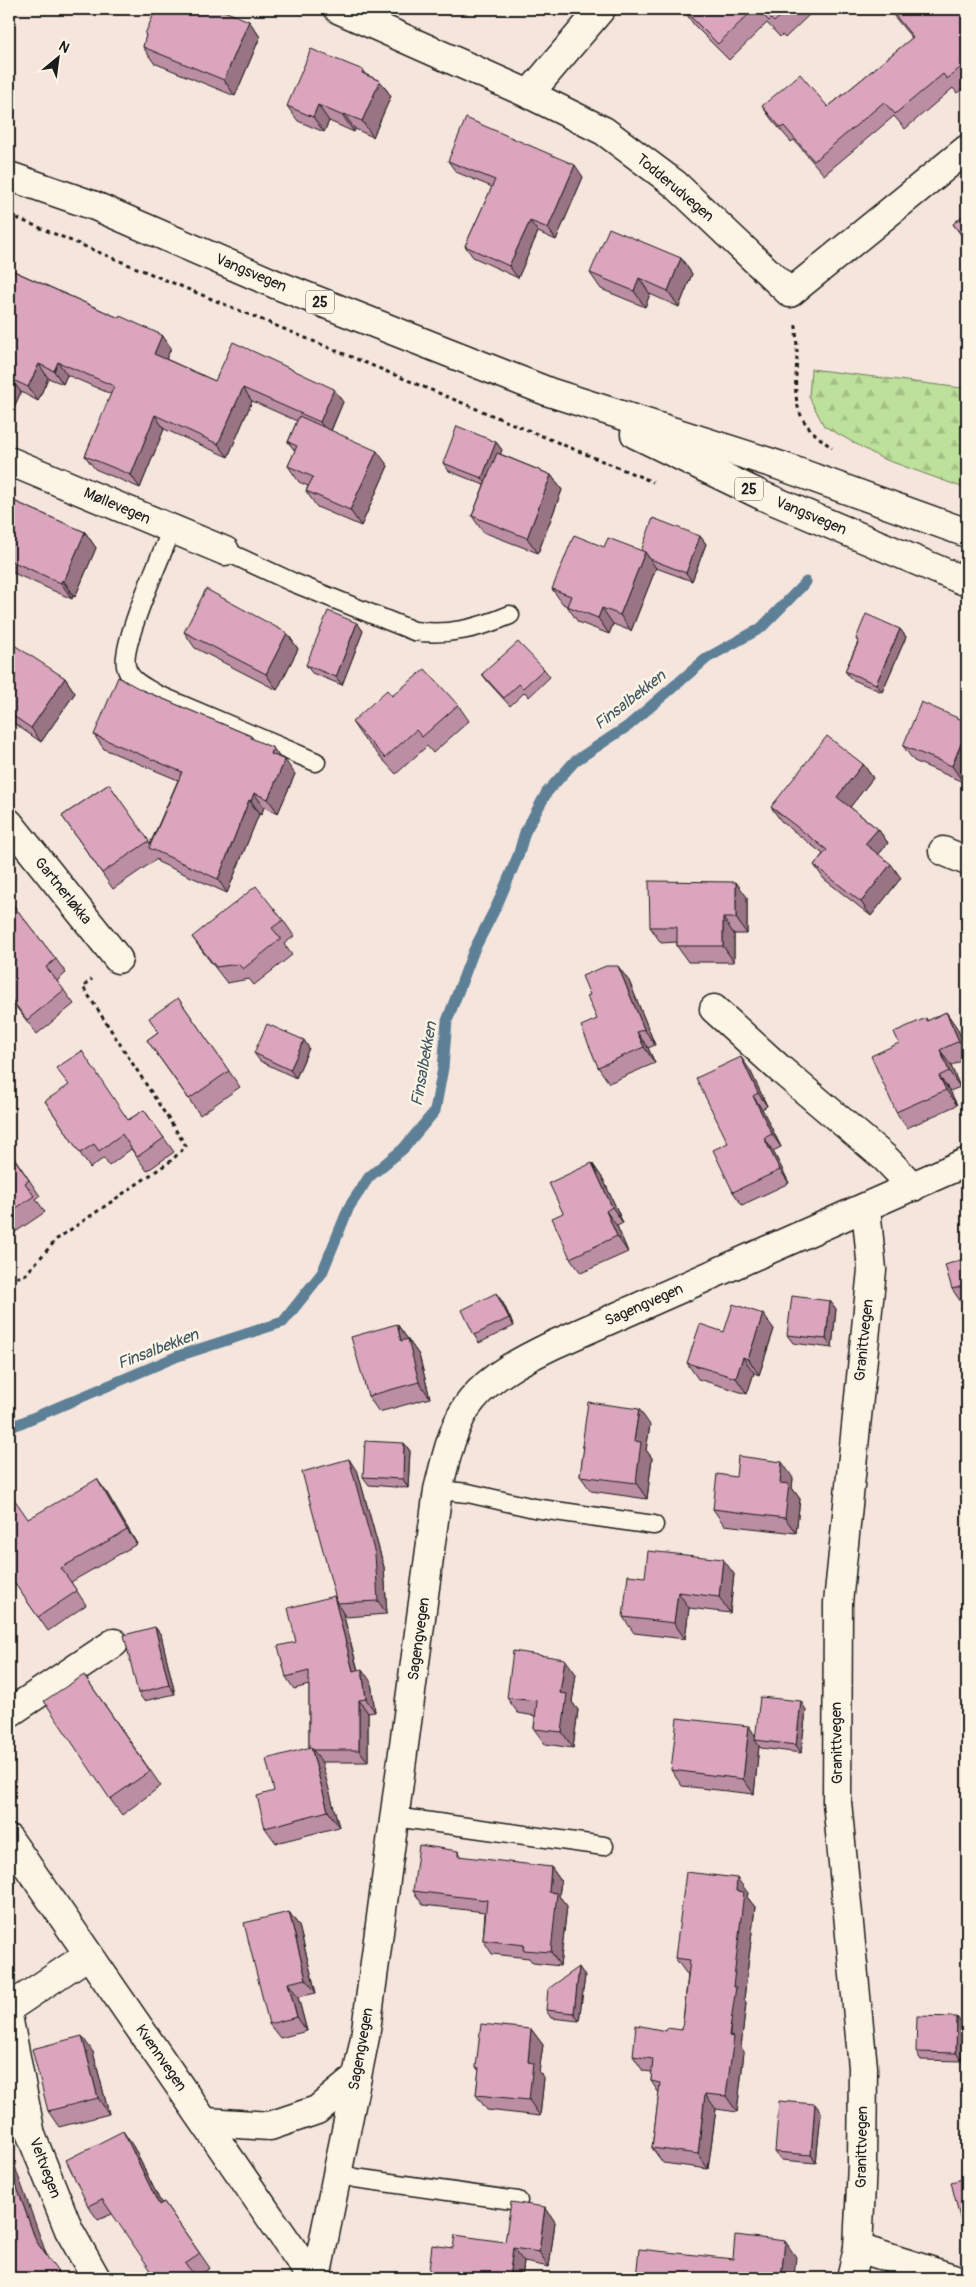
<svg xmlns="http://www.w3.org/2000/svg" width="976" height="2287" viewBox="0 0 976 2287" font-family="Pangolin,sans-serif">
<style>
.forest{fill:url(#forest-firs);stroke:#6c7e5b}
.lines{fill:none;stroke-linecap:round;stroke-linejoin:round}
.stream{stroke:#5d8096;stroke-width:11}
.service-casing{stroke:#1c1c1c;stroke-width:21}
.minor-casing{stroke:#1c1c1c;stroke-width:31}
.trunk-casing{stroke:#1c1c1c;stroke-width:31}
.path{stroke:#1c1c1c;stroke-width:3;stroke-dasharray:4 4;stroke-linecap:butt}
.service{stroke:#fcf5e5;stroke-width:18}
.minor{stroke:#fcf5e5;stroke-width:28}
.trunk{stroke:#fcf5e5;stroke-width:28}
.wall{fill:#bc8ea3;stroke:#1c1c1c}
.shaded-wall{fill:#997484;stroke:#1c1c1c}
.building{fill:#dba5bd;stroke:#1c1c1c}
.labels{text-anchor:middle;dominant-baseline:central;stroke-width:5;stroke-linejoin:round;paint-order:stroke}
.shield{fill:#fcf5e5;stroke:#5f5d58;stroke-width:1}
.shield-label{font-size:14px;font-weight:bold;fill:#1c1c1c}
.street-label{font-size:15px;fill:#1c1c1c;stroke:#fcf5e5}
.water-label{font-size:16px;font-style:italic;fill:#425663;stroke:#fcf5e5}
</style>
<defs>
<pattern id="forest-firs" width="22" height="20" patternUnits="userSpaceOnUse" patternTransform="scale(1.25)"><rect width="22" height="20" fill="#bde09a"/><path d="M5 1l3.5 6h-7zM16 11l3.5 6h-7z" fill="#a2c084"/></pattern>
</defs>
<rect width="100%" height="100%" fill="#f5e5dd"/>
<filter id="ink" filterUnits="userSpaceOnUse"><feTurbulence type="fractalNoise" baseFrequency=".02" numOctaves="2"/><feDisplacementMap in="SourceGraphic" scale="10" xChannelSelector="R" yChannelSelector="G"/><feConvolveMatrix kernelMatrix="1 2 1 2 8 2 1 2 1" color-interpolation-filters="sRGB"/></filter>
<g filter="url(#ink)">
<path class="forest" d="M811,369L962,388L967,383V489L881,458L824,426L809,397Z"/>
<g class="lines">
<path class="stream" d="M9,1428L178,1356L283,1322L322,1273L349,1207L369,1177L403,1149L435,1111L443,1068L447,1021L474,950L497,905L518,856L525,832L547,792L575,761L628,726L707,658L761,628L806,582"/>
<defs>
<g id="service">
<path d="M172,529C161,556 121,643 126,666C129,681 145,687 156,694L316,762"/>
<path d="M225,551L292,582L414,631C448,636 479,628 510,615"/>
<path d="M438,1490L468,1493L534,1508L654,1525"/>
<path d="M395,1817L604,1846"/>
<path d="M337,2173L355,2178L518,2201"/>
</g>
<g id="minor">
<path d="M338,9L529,94L604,131L675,184L790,293L967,149"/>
<path d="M529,94L601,9"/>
<path d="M9,461L225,551"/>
<path d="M9,823L118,959"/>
<path d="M943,851L967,861"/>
<path d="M714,1009L780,1069L885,1158L913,1187"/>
<path d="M9,1713L114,1643"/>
<path d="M9,1839L312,2278"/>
<path d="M9,2008L88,1955"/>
<path d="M9,2021L31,2135L69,2230L96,2278"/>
<path d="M206,2122L270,2126L317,2110L357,2077"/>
<path d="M858,2248L953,2278"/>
<path d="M316,2278L365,2037L438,1490C445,1462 453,1422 472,1400C493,1374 526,1358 555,1344L967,1162"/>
<path d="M851,2278L858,2248L862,2164L863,2067L837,1802L838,1603L872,1270L866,1208"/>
</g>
<g id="trunk">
<path d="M9,176L95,206L275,284L549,392L778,465L967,533"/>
<path d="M635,434L763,496L967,582"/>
</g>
</defs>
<use href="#service" class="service-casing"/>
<use href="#minor" class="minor-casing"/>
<use href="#trunk" class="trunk-casing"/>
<g class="path">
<path d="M9,215L653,482"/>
<path d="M796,325C796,334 797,343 797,352C797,374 791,400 804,421C811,432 822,440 832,448"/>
<path d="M9,1281L26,1274L57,1239L172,1160L186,1146L83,987L92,979"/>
</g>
<use href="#service" class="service"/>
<use href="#minor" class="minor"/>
<use href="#trunk" class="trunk"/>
</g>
<g class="wall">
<path d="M683,9H809L807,11L810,14L785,38L782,35L780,37L767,23L729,60L694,25Z"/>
<path d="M888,9H967V85L957,93L953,88L905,129L894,116L824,175L794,140L791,142L772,120L762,106L828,107L912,38Z"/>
<path d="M249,21L260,37L235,96L154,63L143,47L146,36L145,34Z"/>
<path d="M363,70L365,74L380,81L391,96L373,137L355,129L354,132L329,121L324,132L298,121L287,106Z"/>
<path d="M448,161L583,177L556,240L538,232L518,278L473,257L465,246L492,187L456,172Z"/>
<path d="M967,212V243L953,224Z"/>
<path d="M681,258L692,274L679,307L650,294L645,307L601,289L590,273Z"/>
<path d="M14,271L119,318L162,335L171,348L166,359L215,381L343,402L331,431L388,466L361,526L317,507L306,491L308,486L299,482L288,466L295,451L288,442L297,421L252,401L228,457L164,429L140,488L95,469L85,456L111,394L67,375L63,384L48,378L38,401L21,392L9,418Z"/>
<path d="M496,442L502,450L500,454L551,475L562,490L538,553L483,532L472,516L484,485L449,471L443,463Z"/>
<path d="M9,499L85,532L96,548L75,597L73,596L72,599L9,571Z"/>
<path d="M700,536L706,544L692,581L656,568L631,631L613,624L609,634L578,622L567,606L563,604L552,589L604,547L641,551Z"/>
<path d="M357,623L363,631L342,685L312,673L306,665Z"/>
<path d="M900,629L906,637L882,692L851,679L845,671L858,642L856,639Z"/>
<path d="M184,632L287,633L298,649L277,690L195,648Z"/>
<path d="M9,646L65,678L75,693L41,742L9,720Z"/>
<path d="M544,669L550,677L529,697L525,692L510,706L488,682L482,674Z"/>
<path d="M142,690L251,736L254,740L273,748L280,758L295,774L278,813L264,807L261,815L259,814L227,893L158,862L157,859L113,889L62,816L109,784L150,844L178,780L104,749L94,735Z"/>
<path d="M392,696L458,705L469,721L433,753L427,746L396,774L363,738L352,722Z"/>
<path d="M967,722V771L963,782L914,761L903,746Z"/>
<path d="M863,764L873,778L850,807L878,829L888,843L878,855L901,878L871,916L824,879L814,865L823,854L781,821L771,807Z"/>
<path d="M747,897V934H734V962H688L677,946V942L661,943L650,927Z"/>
<path d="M9,900L56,959L66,973L57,981L74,1004L37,1034L9,998Z"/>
<path d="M283,920L294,936L284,944L292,955L254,985L249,979L227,983L203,952L192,937Z"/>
<path d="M629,981L655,1045L648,1048L655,1063L609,1083L598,1067L597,1019Z"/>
<path d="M178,998L240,1087L200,1115L147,1040L158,1032Z"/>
<path d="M946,1012L957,1028L967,1050V1058L951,1066L960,1087L950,1091L957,1105L907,1128L896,1112L899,1043L926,1018L928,1021Z"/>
<path d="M309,1048L296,1078L260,1061L254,1053Z"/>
<path d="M750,1070L767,1106L762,1109L781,1147L773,1151L789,1183L742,1205L733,1192L728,1143Z"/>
<path d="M45,1101L128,1120L144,1110L174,1152L147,1171L131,1149L109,1166L104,1158L90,1168Z"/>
<path d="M9,1150L40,1196L36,1199L45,1212L11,1235L9,1232Z"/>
<path d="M592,1163L603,1179L623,1223L617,1226L628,1252L581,1273L570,1258Z"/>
<path d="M967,1258V1304L963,1305L952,1289Z"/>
<path d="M502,1301L514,1326L479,1343L474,1335Z"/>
<path d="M830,1301L836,1309L832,1348L793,1343L787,1335Z"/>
<path d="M397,1324L419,1355L430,1398L379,1412L368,1396Z"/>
<path d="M774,1329L759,1375L754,1373L747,1394L698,1379L687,1363L724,1332Z"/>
<path d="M650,1425L646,1450L652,1458L647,1499L591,1491L580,1476L584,1449L582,1446Z"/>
<path d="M404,1443L410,1451L408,1488L369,1485L363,1477Z"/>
<path d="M358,1473L384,1567L387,1614L346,1617L343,1613L358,1670L371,1682L375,1712L368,1713V1762H321L339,1827L276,1843L265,1828L274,1791L309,1748V1685L294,1689L286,1677L296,1642L336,1600Z"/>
<path d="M736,1477L793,1478L792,1488L800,1499L796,1533L724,1525L713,1509Z"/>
<path d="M107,1493L137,1544L71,1582L86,1605L48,1631L9,1575L28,1519Z"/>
<path d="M734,1574L730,1613L689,1608L685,1639L634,1633L623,1617L645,1577Z"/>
<path d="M155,1627L161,1635L175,1694L144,1701L138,1693Z"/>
<path d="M576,1674L572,1702L578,1710L573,1748L545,1744L534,1729L535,1716L518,1713L507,1698Z"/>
<path d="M84,1675L161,1786L122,1815L110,1799Z"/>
<path d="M806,1710L801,1753L761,1748L759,1746L754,1794L682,1786L671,1770L755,1736Z"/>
<path d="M551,1867L561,1881L559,1896L567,1906L560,1966L533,1963L529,1958L492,1954L483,1940L485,1912L423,1905L413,1891Z"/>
<path d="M748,1893L747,1897L755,1907L744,1999L746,2003L741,2047L744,2052L737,2112L716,2109L708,2169L663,2163L652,2148L659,2093L651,2081L652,2072L643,2071L633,2056L666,2031L682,2030L688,1974L686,1973L675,1958Z"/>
<path d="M289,1912L299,1926L316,1993L298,1997L307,2031L280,2038L269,2024Z"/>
<path d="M585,1976L579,2021L551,2018L546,2010Z"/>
<path d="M963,2025L962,2061L921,2060L916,2052Z"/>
<path d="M531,2029L543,2045L539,2072L544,2078L540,2116L487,2110L476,2095L479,2071L476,2067Z"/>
<path d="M93,2052L109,2114L59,2127L48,2111Z"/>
<path d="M821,2112L816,2163L781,2160L775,2152Z"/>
<path d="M133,2146L161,2203L164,2202L210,2268L197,2277L112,2214L98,2220L88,2206Z"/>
<path d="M967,2178V2231L961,2222Z"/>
<path d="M545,2207L555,2222L549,2267L524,2262L522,2278H428L453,2248L505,2242Z"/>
</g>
<g class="shaded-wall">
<path d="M249,21L260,37L235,96L224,80Z"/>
<path d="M380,81L391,96L373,137L362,121Z"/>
<path d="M318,105L329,121L324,132L313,117Z"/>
<path d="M344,114L355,129L354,132L343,116Z"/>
<path d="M575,165L583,177L556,240L548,228Z"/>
<path d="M530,221L538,232L518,278L509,266Z"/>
<path d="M681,258L692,274L679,307L668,291Z"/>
<path d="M9,264L14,271L9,276Z"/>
<path d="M639,278L650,294L645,307L634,291Z"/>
<path d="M162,335L171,348L163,367L154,354Z"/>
<path d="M58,362L67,375L63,384L54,371Z"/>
<path d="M39,364L48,378L38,401L28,387Z"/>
<path d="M11,379L21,392L9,418V385Z"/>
<path d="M243,388L252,401L228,457L218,444Z"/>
<path d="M334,389L343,402L329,435L320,422Z"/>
<path d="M155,415L164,429L140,488L131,475Z"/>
<path d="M496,442L502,450L488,486L482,478Z"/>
<path d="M377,451L388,466L361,526L350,510Z"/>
<path d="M551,475L562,490L538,553L527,538Z"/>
<path d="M85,532L96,548L75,597L64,581Z"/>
<path d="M700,536L706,544L692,581L686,573Z"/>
<path d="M645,552L656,568L631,631L620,615Z"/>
<path d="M62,580L73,596L72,599L61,583Z"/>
<path d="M602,608L613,624L609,634L598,618Z"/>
<path d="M357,623L363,631L342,685L336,677Z"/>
<path d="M900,629L906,637L882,692L876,684Z"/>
<path d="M287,633L298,649L277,690L266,674Z"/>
<path d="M65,678L75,693L41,742L31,728Z"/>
<path d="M967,729V771L963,782L952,766Z"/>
<path d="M273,748L283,762L271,754Z"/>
<path d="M285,760L295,774L278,813L268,799Z"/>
<path d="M863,764L873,778L847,811L837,797Z"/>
<path d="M254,793L264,807L261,815L251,801Z"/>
<path d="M249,800L259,814L227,893L218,879Z"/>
<path d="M878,829L888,843L875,859L865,844Z"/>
<path d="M891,864L901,878L871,916L861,902Z"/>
<path d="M736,882L747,897V934L736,918Z"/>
<path d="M723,918L734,934V962L723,946Z"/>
<path d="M618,966L629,981L655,1045L644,1029Z"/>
<path d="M946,1012L957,1028L967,1050V1052L959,1041Z"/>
<path d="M637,1032L648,1048L655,1063L644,1047Z"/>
<path d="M304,1040L309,1048L296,1078L290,1070Z"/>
<path d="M940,1050L951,1066L960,1087L949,1071Z"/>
<path d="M741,1057L750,1070L767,1106L758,1093Z"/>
<path d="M939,1076L950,1091L957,1105L946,1090Z"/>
<path d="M753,1096L762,1109L781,1147L772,1134Z"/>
<path d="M764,1138L773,1151L789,1183L780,1170Z"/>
<path d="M592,1163L603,1179L623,1223L612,1207Z"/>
<path d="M606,1211L617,1226L628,1252L617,1236Z"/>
<path d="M496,1293L502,1301L514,1326L509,1318Z"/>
<path d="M830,1301L836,1309L832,1348L826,1339Z"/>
<path d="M763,1314L774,1329L759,1375L748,1359Z"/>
<path d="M397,1324L419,1355L430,1398L419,1382L401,1341Z"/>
<path d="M743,1357L754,1373L747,1394L736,1378Z"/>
<path d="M639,1409L650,1425L646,1450L652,1458L647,1499L636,1483L634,1441Z"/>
<path d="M404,1443L410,1451L408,1488L403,1479Z"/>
<path d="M349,1459L358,1473L384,1567L387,1614L378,1601Z"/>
<path d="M782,1462L793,1478L792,1488L800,1499L796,1533L785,1518L780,1483Z"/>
<path d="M97,1479L107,1493L137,1544L127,1530Z"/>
<path d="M723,1559L734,1574L730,1613L719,1597Z"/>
<path d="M678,1592L689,1608L685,1639L674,1623Z"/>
<path d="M334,1596L339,1603H337L343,1613L361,1683L353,1671Z"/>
<path d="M155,1627L161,1635L175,1694L169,1685Z"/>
<path d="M565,1659L576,1674L572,1702L578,1710L573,1748L562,1732L560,1693Z"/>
<path d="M362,1669L371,1682L375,1712L366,1699Z"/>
<path d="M359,1700L368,1713V1762L359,1750Z"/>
<path d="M801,1701L806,1710L801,1753L796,1745Z"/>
<path d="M749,1726L758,1740H755L759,1746L754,1794L743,1779Z"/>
<path d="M311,1747L322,1763L339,1827L328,1811Z"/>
<path d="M458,1851L468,1864L458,1856Z"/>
<path d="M551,1867L561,1881L559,1896L567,1906L560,1966L551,1952L549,1892Z"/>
<path d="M737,1878L748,1893L747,1897L755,1907L744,1999L746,2003L741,2047L744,2052L737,2112L726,2096L733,1987L736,1891Z"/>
<path d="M289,1912L299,1926L316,1993L306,1979Z"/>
<path d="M579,1967L585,1976L579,2021L574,2013Z"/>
<path d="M288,1983L298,1997L307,2031L297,2017Z"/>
<path d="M957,2017L963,2025L962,2061L956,2053Z"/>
<path d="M531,2029L543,2045L539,2072L544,2078L540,2116L529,2100L528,2062Z"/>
<path d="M82,2036L93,2052L109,2114L98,2098Z"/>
<path d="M705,2094L716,2109L708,2169L698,2154Z"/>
<path d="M815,2104L821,2112L816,2163L811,2155Z"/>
<path d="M123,2131L133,2146L169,2219L159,2205Z"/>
<path d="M9,2150L47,2256L36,2241L9,2165Z"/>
<path d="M545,2207L555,2222L549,2267L539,2252Z"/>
<path d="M785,2241L796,2257L794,2278H781Z"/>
<path d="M513,2248L524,2262L522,2278H509Z"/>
</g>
<g class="building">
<path d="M156,9H219L249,21L224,80L143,47L146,35L145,34Z"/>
<path d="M683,9H754L718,44Z"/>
<path d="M757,9H788L774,22L771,19L769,21Z"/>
<path d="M890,9H967V62L947,79L943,74L895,114L884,102L814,161L784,126L781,128L762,106L800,74L828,107L913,37Z"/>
<path d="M311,49L363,70L362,73L380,81L362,121L344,114L343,116L318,105L313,117L287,106Z"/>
<path d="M466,118L575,165L548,228L530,221L509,266L465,246L495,180L448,161Z"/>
<path d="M967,212V241L953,224Z"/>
<path d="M609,228L681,258L668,291L639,278L634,291L590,273Z"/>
<path d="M9,269L119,318L120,316L162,335L154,354L215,381L233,342L334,389L320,422L243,388L218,444L155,415L131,475L85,456L114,386L58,362L54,371L39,364L28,387L11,379L9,385Z"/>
<path d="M299,416L377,451L350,510L306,491L313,477L288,466L297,446L288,442Z"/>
<path d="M457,426L496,442L482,478L443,463Z"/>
<path d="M497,453L551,475L527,538L472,516Z"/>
<path d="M9,499L85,532L64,581L62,580L61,583L9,560Z"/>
<path d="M653,518L700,536L686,573L650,559L645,552L641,551Z"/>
<path d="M574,535L604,547L608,538L645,552L620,615L602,608L598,618L567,606L571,596L552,589Z"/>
<path d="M206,589L287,633L266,674L184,632Z"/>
<path d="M328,611L357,623L336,677L306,665Z"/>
<path d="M866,614L900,629L876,684L845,671L859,641L856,639Z"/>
<path d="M518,642L544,669L523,688L519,684L504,698L482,674Z"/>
<path d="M11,643L65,678L31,728L9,713V646Z"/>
<path d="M425,669L458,705L422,737L416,730L385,758L352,722L387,690L392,696Z"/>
<path d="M118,677L142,690L251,736V738L273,748L271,754L285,760L268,799L254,793L251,801L249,800L218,879L149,848L182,772L94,735Z"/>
<path d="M921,702L967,722V729L952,766L903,746Z"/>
<path d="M827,736L863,764L837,797L878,829L865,844L891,864L861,902L814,865L827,850L771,807Z"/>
<path d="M109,784L149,841L102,873L62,816Z"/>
<path d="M649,881L736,882V918H723V946H677V927H650Z"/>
<path d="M256,886L283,920L272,928L281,939L243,969L238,964L216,967L192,937Z"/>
<path d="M9,900L56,959L46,967L64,990L27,1020L9,996Z"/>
<path d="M606,966H618L644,1029L637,1032L644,1047L598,1067L581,1026L597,1019L587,996L590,995L582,976Z"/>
<path d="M178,998L229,1071L189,1099L147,1040L158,1032L149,1018Z"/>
<path d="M946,1012L959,1041L940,1050L949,1071L939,1076L946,1090L896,1112L871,1056L899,1043L894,1032L926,1018L927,1021Z"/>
<path d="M267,1024L304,1040L290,1070L254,1053Z"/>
<path d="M82,1051L128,1120L144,1110L164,1138L137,1157L122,1134L99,1151L94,1144L80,1153L45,1101L69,1085L56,1068Z"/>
<path d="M741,1057L758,1093L753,1096L772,1134L764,1138L780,1170L733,1192L713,1150L728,1143L696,1078Z"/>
<path d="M9,1151L29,1180L25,1183L34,1196L9,1213Z"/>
<path d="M592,1163L612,1207L606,1211L617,1236L570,1258L552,1218L563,1213L549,1183Z"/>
<path d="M967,1258V1285L952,1289L945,1265Z"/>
<path d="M496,1293L509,1318L474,1335L462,1310Z"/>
<path d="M792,1296L830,1301L826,1339L787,1335Z"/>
<path d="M733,1304L763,1314L748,1359L743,1357L736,1378L687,1363L700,1324L724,1332Z"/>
<path d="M397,1324L401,1341L408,1339L419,1382L368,1396L351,1337Z"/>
<path d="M588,1402L639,1409L634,1441L641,1442L636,1483L580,1476L584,1446H582Z"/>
<path d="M365,1441L404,1443L403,1479L363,1477Z"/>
<path d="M738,1456L782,1462L780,1483L789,1484L785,1518L713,1509L717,1474L736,1477Z"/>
<path d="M349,1459L375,1554L378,1601L337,1603L302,1472Z"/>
<path d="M97,1479L127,1530L61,1568L77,1591L38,1617L9,1575V1494L10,1493L28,1519Z"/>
<path d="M648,1551L723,1559L719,1597L678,1592L674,1623L623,1617L628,1575L645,1577Z"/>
<path d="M334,1596L353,1671L362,1669L366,1699L359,1700V1750H313L311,1747L309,1748V1671L286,1677L278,1646L296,1642L288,1608Z"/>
<path d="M155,1627L169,1685L138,1693L124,1635Z"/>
<path d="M513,1651L565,1659L560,1693L567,1694L562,1732L534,1729L537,1701L507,1698Z"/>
<path d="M84,1675L150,1771L110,1799L44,1701Z"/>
<path d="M760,1697L801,1701L796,1745L755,1740Z"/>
<path d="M677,1718L749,1726L743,1779L671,1770Z"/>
<path d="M311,1747L328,1811L265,1828L257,1796L274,1791L266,1759Z"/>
<path d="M419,1845L458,1851V1856L551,1867L549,1892L557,1893L551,1952L523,1950L524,1945L483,1940L487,1900L413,1891Z"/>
<path d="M686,1872L737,1878L736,1891L744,1892L733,1987H736L729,2036L734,2037L726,2096L705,2094L698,2154L652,2148L660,2083L651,2081L653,2059L633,2056L636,2025L666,2031L667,2028L682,2030L690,1960L675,1958Z"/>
<path d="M289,1912L306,1979L288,1983L297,2017L269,2024L244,1923Z"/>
<path d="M579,1967L574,2013L546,2010L548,1989Z"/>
<path d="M917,2016L957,2017L956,2053L916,2052Z"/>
<path d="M481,2024L531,2029L528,2062L533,2063L529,2100L476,2095L479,2068L476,2067Z"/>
<path d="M82,2036L98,2098L48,2111L32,2049Z"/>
<path d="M779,2101L815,2104L811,2155L775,2152Z"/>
<path d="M123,2131L159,2205L164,2202L200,2254L185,2264L198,2278H156L102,2199L88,2206L66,2160Z"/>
<path d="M9,2165L36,2241L62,2278H9V2264H10H9Z"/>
<path d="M967,2178V2220L961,2222L951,2182Z"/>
<path d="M511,2202L545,2207L539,2252L513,2248L509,2278H428L432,2245L453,2248L455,2235L505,2242Z"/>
<path d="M735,2235L785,2241L781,2278H636L639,2249L733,2259Z"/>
</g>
</g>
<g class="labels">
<g class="shield">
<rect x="306" y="290.5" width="28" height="23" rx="4"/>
<rect x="735" y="477.5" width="28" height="23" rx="4"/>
</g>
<g class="shield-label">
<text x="320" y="302">25</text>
<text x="749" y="489">25</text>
</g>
<g class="street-label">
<text transform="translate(675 188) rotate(40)">Todderudvegen</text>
<text transform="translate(251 273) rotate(23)">Vangsvegen</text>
<text transform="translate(117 506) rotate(23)">Møllevegen</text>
<text transform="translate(811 516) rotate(23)">Vangsvegen</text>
<text transform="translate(63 891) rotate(51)">Gartnerløkka</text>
<text transform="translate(644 1305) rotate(-24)">Sagengvegen</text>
<text transform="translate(864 1340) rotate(-84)">Granittvegen</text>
<text transform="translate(419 1639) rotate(-82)">Sagengvegen</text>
<text transform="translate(837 1743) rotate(-91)">Granittvegen</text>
<text transform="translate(361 2049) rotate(-80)">Sagengvegen</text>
<text transform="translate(161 2058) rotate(55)">Kvennvegen</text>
<text transform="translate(862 2147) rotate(-89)">Granittvegen</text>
<text transform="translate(45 2168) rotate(69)">Veltvegen</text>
</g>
<g class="water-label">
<text transform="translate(630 700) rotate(-38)">Finsalbekken</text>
<text transform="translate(424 1064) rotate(-80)">Finsalbekken</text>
<text transform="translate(158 1349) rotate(-21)">Finsalbekken</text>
</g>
</g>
<rect width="976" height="2287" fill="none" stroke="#fcf5e5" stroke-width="30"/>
<rect x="15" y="15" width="946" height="2257" fill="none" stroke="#1c1c1c" stroke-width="2" filter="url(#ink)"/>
<g transform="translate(58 58) rotate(29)" stroke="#fcf5e5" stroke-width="4" paint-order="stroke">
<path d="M0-4L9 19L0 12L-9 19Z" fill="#1c1c1c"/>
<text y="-8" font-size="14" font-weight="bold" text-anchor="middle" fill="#1c1c1c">N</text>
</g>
</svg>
